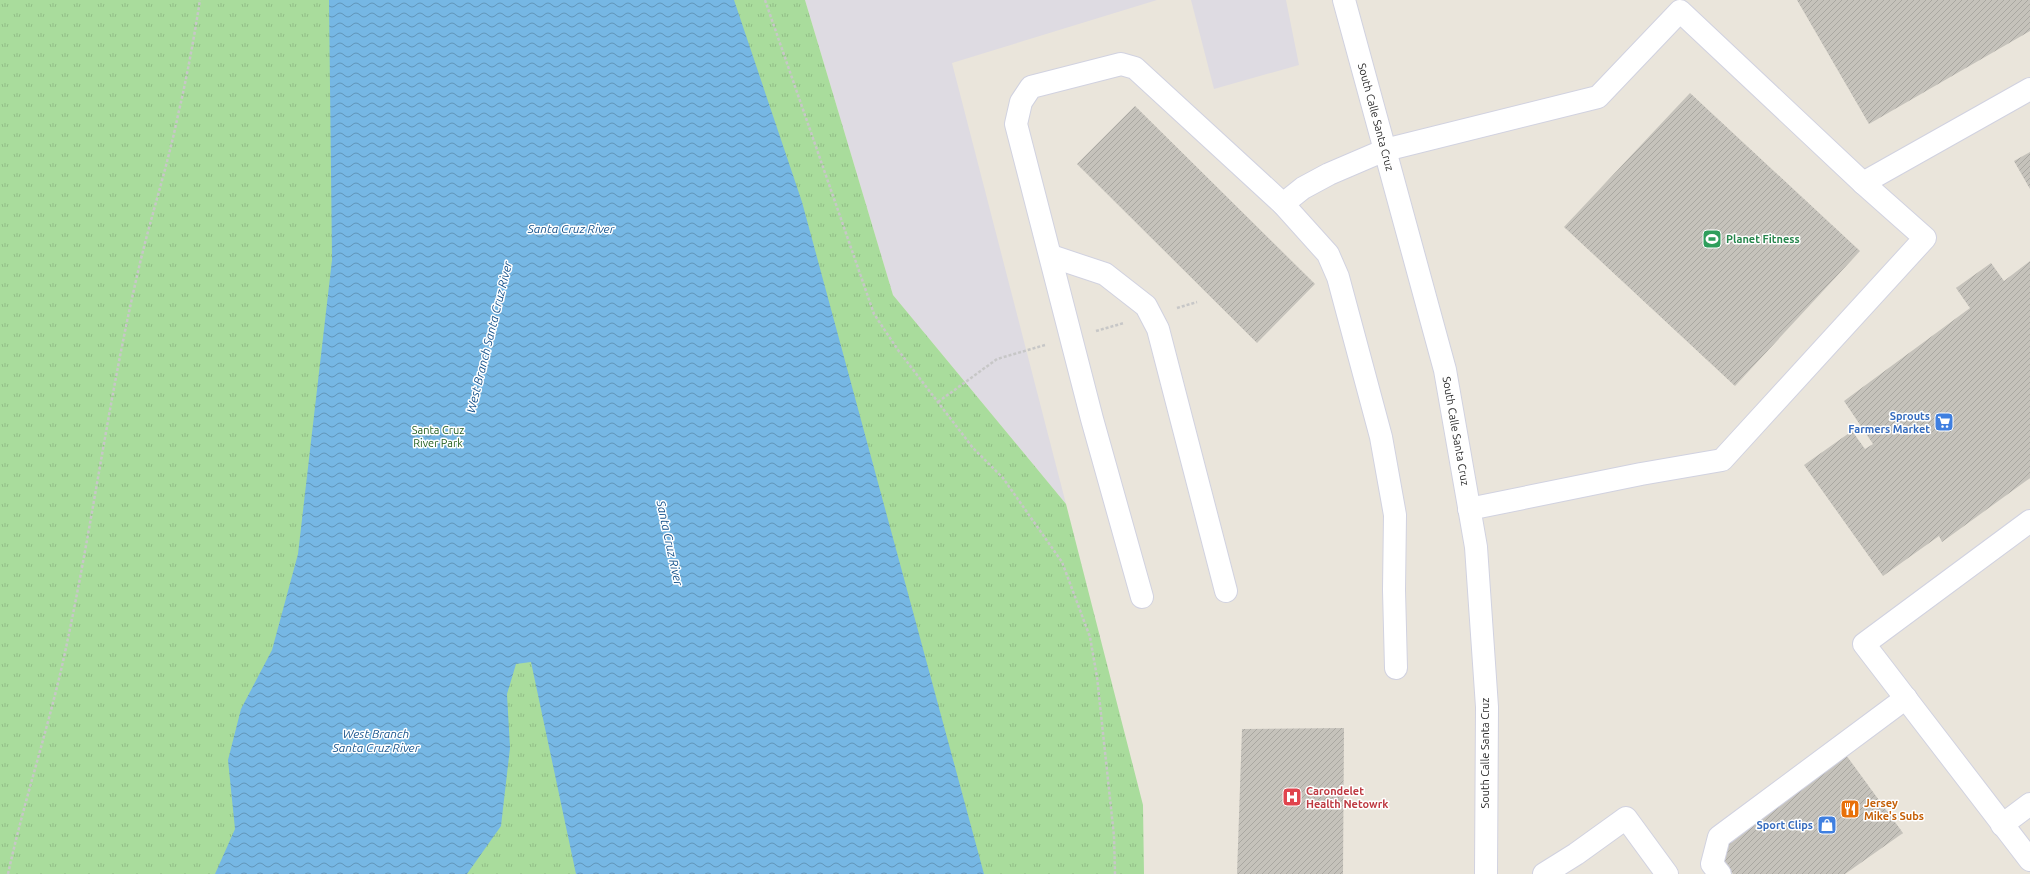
<svg xmlns="http://www.w3.org/2000/svg" width="2030" height="874" viewBox="0 0 2030 874" font-family="Ubuntu,sans-serif">
<style>
.industrial{fill:#dedbe2}
.grass{fill:url(#grass-tufts)}
.water{fill:url(#water-waves)}
.building{fill:url(#building-hatch)}
.lines{fill:none;stroke-linecap:round;stroke-linejoin:round}
.minor-casing{stroke:#d1d2e0;stroke-width:24}
.path{stroke:#c7c7c7;stroke-width:2.5;stroke-dasharray:3 2;stroke-linecap:butt}
.minor{stroke:#fff;stroke-width:22}
.labels{text-anchor:middle;dominant-baseline:central;stroke-width:3;stroke-linejoin:round;paint-order:stroke}
.street-label{font-size:11px;fill:#282828;stroke:#fff}
.leisure-label{font-size:11px;font-weight:bold;fill:#27864d;stroke:#fff;text-anchor:start}
.shop-label{font-size:11px;font-weight:bold;fill:#366cbe;stroke:#fff;text-anchor:end}
.park-label{font-size:11px;fill:#245f1f;stroke:#fff}
.health-label{font-size:11px;font-weight:bold;fill:#be3a42;stroke:#fff;text-anchor:start}
.food-label{font-size:11px;font-weight:bold;fill:#c56008;stroke:#fff;text-anchor:start}
.water-label{font-size:12px;font-style:italic;fill:#18548d;stroke:#fff}
</style>
<defs>
<pattern id="grass-tufts" width="24" height="20" patternUnits="userSpaceOnUse"><rect width="24" height="20" fill="#a9dc9c"/><path d="M3 7l-1-3M5 7V3M7 7l1-3M15 17l-1-3M17 17v-4M19 17l1-3" fill="none" stroke="#91bd86"/></pattern>
<pattern id="water-waves" width="16" height="10" patternUnits="userSpaceOnUse"><rect width="16" height="10" fill="#76b7e4"/><path d="M0 5q4-4 8 0t8 0" fill="none" stroke="#6195b9"/></pattern>
<pattern id="building-hatch" width="6" height="6" patternUnits="userSpaceOnUse"><rect width="6" height="6" fill="#c5c2bb"/><path d="M-1 1l2-2M0 6l6-6M5 7l2-2" fill="none" stroke="#a9a7a1"/></pattern>
</defs>
<rect width="100%" height="100%" fill="#eae5db"/>
<g class="industrial">
<path d="M805,0H1157L952,63L1066,504L893,295Z"/>
<path d="M1191,0H1286L1299,65L1214,89Z"/>
</g>
<path class="grass" d="M0,0H805L893,295L1066,504L1143,805L1144,874H0Z"/>
<path class="water" d="M329,0H734L802,202L984,874H576L531,662L516,664L507,694L510,748L501,826L467,874H215L235,829L228,760L241,709L272,650L298,554L332,260Z"/>
<g class="building">
<path d="M1797,0H2030V31L1869,124Z"/>
<path d="M1690,93L1860,251L1735,386L1564,227Z"/>
<path d="M1135,106L1315,284L1257,343L1077,164Z"/>
<path d="M2030,152V189L2014,161Z"/>
<path d="M2030,261V478L1942,542L1939,536L1883,576L1804,465L1852,431L1865,449L1873,444L1844,401L1970,308L1956,288L1991,263L2004,281Z"/>
<path d="M1344,728L1343,874H1237L1242,729Z"/>
<path d="M1846,755L1903,833L1845,874H1733L1723,862L1727,841Z"/>
</g>
<g class="lines">
<defs>
<g id="minor">
<path d="M1344,0L1445,370L1476,547L1487,707L1486,874"/>
<path d="M1863,183L2030,89"/>
<path d="M1283,204L1303,188L1329,174L1385,150L1598,97L1680,11L1863,183L1925,238L1722,460L1641,474L1469,509"/>
<path d="M1051,256L1105,274L1146,306L1158,329L1226,591"/>
<path d="M2030,521L1864,644L2030,860"/>
<path d="M1142,597L1092,419L1016,124L1021,102L1031,87L1121,64L1135,68L1283,204L1328,254L1338,277L1381,437L1395,515L1394,590L1396,668"/>
<path d="M2002,825L2030,804"/>
<path d="M1544,874L1576,854L1626,818L1667,874"/>
<path d="M1720,874L1712,864L1719,837L1906,698"/>
</g>
</defs>
<use href="#minor" class="minor-casing"/>
<g class="path">
<path d="M765,0L874,314L898,350L973,448L1003,478L1062,562L1090,637L1097,677L1114,836L1115,874"/>
<path d="M1177,308L1197,302"/>
<path d="M1096,331L1124,323"/>
<path d="M938,402L997,359L1045,345"/>
<path d="M8,874C25,796 51,721 67,643C93,521 109,397 137,276C149,222 167,169 178,115C187,77 194,38 200,0"/>
</g>
<use href="#minor" class="minor"/>
</g>
<defs>
<symbol id="stadium-square" viewBox="-11 -11 22 22"><rect x="-9" y="-9" width="18" height="18" rx="4" fill="#2e9e5b" stroke="#fff"/><path d="M0-5a6.5 5 0 1 0 0 10a6.5 5 0 1 0 0-10ZM-3.5-1.8h7v3.6h-7Z" fill="#fff"/></symbol>
<symbol id="supermarket-square" viewBox="-11 -11 22 22"><rect x="-9" y="-9" width="18" height="18" rx="4" fill="#3f7fe0" stroke="#fff"/><path d="M-6-5.5h2.5l.6 2H6L4.5 2H-2.5L-4.4-4H-6ZM-1.5 3.2a1.3 1.3 0 1 0 .1 0ZM3 3.2a1.3 1.3 0 1 0 .1 0Z" fill="#fff"/></symbol>
<symbol id="hospital-square" viewBox="-11 -11 22 22"><rect x="-9" y="-9" width="18" height="18" rx="4" fill="#e0444e" stroke="#fff"/><path d="M-5-5h3v3.5h4V-5h3V5h-3V1.5h-4V5h-3Z" fill="#fff"/></symbol>
<symbol id="restaurant-square" viewBox="-11 -11 22 22"><rect x="-9" y="-9" width="18" height="18" rx="4" fill="#e8710a" stroke="#fff"/><path d="M-5-6h1v4h1v-4h1v4h1v-4h1v5L-1.5 .5V6h-2V.5L-5-1ZM5-6V6H3V1.5H1.5Q1.5-4 5-6Z" fill="#fff"/></symbol>
<symbol id="shop-square" viewBox="-11 -11 22 22"><rect x="-9" y="-9" width="18" height="18" rx="4" fill="#3f7fe0" stroke="#fff"/><path d="M-5-2.5h2.3a2.7 3.5 0 0 1 5.4 0H5L5.5 6h-11ZM-1.5-2.5h3a1.5 2.3 0 0 0-3 0Z" fill="#fff"/></symbol>
</defs>
<g fill-rule="evenodd">
<use href="#stadium-square" x="1701" y="228" width="22" height="22"/>
<use href="#supermarket-square" x="1933" y="411" width="22" height="22"/>
<use href="#hospital-square" x="1281" y="786" width="22" height="22"/>
<use href="#restaurant-square" x="1839" y="798" width="22" height="22"/>
<use href="#shop-square" x="1816" y="814" width="22" height="22"/>
</g>
<g class="labels">
<g class="street-label">
<text transform="translate(1376 117) rotate(75)">South Calle Santa Cruz</text>
<text transform="translate(1456 431) rotate(80)">South Calle Santa Cruz</text>
<text transform="translate(1485 753) rotate(-90)">South Calle Santa Cruz</text>
</g>
<g class="leisure-label">
<text x="1726" y="239">Planet Fitness</text>
</g>
<g class="shop-label">
<text x="1930" y="416">Sprouts<tspan x="1930" dy="13">Farmers Market</tspan></text>
<text x="1813" y="825">Sport Clips</text>
</g>
<g class="park-label">
<text x="438" y="430">Santa Cruz<tspan x="438" dy="13">River Park</tspan></text>
</g>
<g class="health-label">
<text x="1306" y="791">Carondelet<tspan x="1306" dy="13">Health Netowrk</tspan></text>
</g>
<g class="food-label">
<text x="1864" y="803">Jersey<tspan x="1864" dy="13">Mike's Subs</tspan></text>
</g>
<g class="water-label">
<text x="571" y="228">Santa Cruz River</text>
<text transform="translate(489 337) rotate(-76)">West Branch Santa Cruz River</text>
<text transform="translate(670 543) rotate(78)">Santa Cruz River</text>
<text x="376" y="733">West Branch<tspan x="376" dy="14">Santa Cruz River</tspan></text>
</g>
</g>
</svg>
